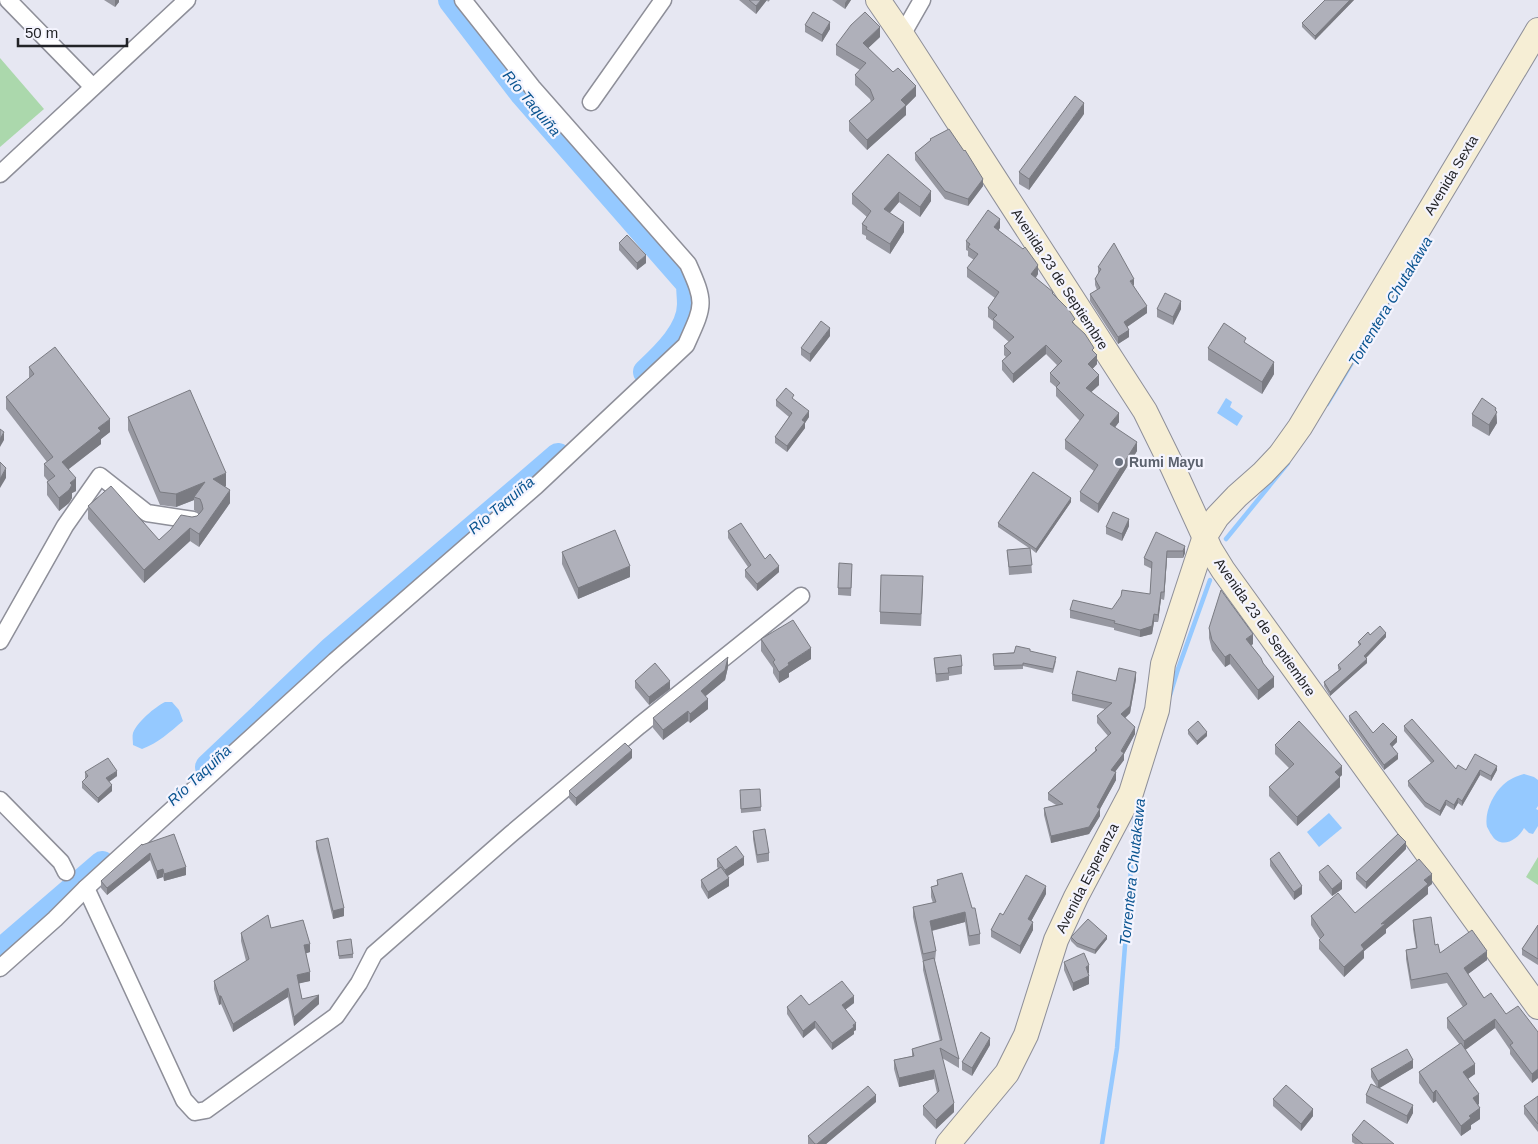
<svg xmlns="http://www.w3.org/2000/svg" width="1538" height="1144" viewBox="0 0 1538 1144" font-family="Arial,sans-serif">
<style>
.green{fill:#abd8ac}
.water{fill:#95c9ff}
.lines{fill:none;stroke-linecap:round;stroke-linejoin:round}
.stream{stroke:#95c9ff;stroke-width:4.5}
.river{stroke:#95c9ff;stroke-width:26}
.street-casing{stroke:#8e8f99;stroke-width:19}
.secondary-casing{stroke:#8e8f99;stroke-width:26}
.street{stroke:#fff;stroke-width:16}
.secondary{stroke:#f6eed5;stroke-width:24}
.wall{fill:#9697a0}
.shaded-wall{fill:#7a7b82}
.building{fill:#afb0ba;stroke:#7a7b82}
.worship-dot{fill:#6b7280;stroke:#f4f4fe;stroke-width:2}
.labels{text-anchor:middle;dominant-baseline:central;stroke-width:4.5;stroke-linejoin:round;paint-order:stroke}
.street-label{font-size:14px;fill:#222327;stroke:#f4f4fe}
.worship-label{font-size:14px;font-weight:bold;fill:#5b616d;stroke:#f4f4fe;text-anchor:start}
.water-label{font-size:15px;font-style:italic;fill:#0a5490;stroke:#f4f4fe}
</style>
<rect width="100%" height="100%" fill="#e6e7f2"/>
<g class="green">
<path d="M0,58L44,109L0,147Z"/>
<path d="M1538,857V885L1526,877Z"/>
</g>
<g class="water">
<path d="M1226,398L1232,402L1230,407L1243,416L1237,426L1217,413Z"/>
<path d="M165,702H172L179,710L183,721C170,732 158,743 142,749L133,745C133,741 132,736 133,733C137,722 155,707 165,702Z"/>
<path d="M1524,774L1534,777L1538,780V806L1536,809L1538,810V826L1533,834L1529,833L1524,828C1517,841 1500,850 1491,834C1490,833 1488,828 1487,827C1484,813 1493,794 1503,785C1509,779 1517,776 1524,774Z"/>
<path d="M1329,813L1342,828L1319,847L1307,832Z"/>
</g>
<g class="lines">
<g class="stream">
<path d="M1327,404L1412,263"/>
<path d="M1226,539L1288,463"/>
<path d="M1170,695L1178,669L1210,580"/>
<path d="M1102,1144L1117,1048L1136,805"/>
</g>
<g class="river">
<path d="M451,0L523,94L689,284C689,290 690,297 690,304C690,331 664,355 646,372"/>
<path d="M208,767L331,650L558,456"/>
<path d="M0,952L102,864"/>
</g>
<defs>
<g id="street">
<path d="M8,0L93,87"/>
<path d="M902,35L922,0"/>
<path d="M591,102L663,0"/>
<path d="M0,174L187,0"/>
<path d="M0,641L65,526L100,476L147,513L193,520"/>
<path d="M0,800L61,862L66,872"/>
<path d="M86,888L184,1100L195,1112L206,1110L336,1016L359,983L374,954L511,834L639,726L801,596"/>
<path d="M0,968L55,919L86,888L335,661L536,486L686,345C704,305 706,304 688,264L532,87L463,0"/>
</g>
<g id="secondary">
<path d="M878,0L902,35L1145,411L1173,468L1210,549L1223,570L1538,1007"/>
<path d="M948,1144L1007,1073L1026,1035L1056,940L1076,897L1131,793L1157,710L1163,664L1205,536L1217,517L1237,496L1263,473L1280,455L1300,427L1538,30"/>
</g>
</defs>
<use href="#street" class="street-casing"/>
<use href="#secondary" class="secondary-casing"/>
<use href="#street" class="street"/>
<use href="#secondary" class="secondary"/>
</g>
<g class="wall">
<path d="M104,0H119V2L115,7Z"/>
<path d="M739,0H770L768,2L767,0L756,14Z"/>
<path d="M832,0H851L845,9Z"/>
<path d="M1325,0H1354L1315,40L1302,27V23Z"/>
<path d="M805,25L830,29L822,42L805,32Z"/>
<path d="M880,37L868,48L916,96L906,106V115L867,150L849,131V121L871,102L870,99L855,85V75L860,70L836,55V45Z"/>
<path d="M1084,114L1029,190L1019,184V172Z"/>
<path d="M930,139L983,186L968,206L945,199L915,160V153L930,141Z"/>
<path d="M888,154L931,201L920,217L899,202L890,213L904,232L890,254L866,239V236L862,234V224L867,217L852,204V194Z"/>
<path d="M1000,228L998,230L1038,274L1036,278L1053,294L1094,352L1097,364L1092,369L1099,385L1091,392L1119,422L1115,427L1137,451L1098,513L1080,501V492L1094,471L1065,449V440L1080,421L1056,396V387L1050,382V373L1057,365L1046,354L1013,383L1002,370V361L1006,357L1004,355V346L1009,342L993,328V321L988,317V308L995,298L967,277V268L974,260L968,256V251L966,250V241Z"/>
<path d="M619,243L646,263L637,270L619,250Z"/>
<path d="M1098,267L1134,286L1147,313L1127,327L1129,337L1118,344L1090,301V294L1097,290L1095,285V279L1098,274Z"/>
<path d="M1157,309H1181L1173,325L1157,317Z"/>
<path d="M830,336L810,362L801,355V348Z"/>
<path d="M1246,344L1274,374L1262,394L1208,360V348Z"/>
<path d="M29,367L110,432L101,439V444L69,469L76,491L72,493V498L69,503L59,511L47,495V482L48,481L44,476V464L47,462L6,409V397L29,379Z"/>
<path d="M776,400H794L809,417L805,423V428L787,452L775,443V437L789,417L776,406Z"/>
<path d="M1496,411L1497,423L1489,436L1472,426V414Z"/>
<path d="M128,417L226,486L225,487L230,503L199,547L190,541L144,583L88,519V506L159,540L192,517L197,516L200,514L194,510V500L176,507L160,505L128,430Z"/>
<path d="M1071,502L1036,553L1030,548L1032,573L1009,575L1007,550L1029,548L998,527V523Z"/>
<path d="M1129,526L1122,541L1106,534V527Z"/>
<path d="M728,531L779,572L757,591L745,577V570L748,567L728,538Z"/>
<path d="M1185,546V553L1183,558H1167L1164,600L1161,599L1158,622H1154L1152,634L1140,637L1114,630V628L1070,618V610L1112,609L1150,594L1152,569L1144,565V558Z"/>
<path d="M562,552L630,577L578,599L562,564Z"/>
<path d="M852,572L851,596L838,595V588Z"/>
<path d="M923,588L921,626L880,624V612Z"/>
<path d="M1209,628L1253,644L1251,645L1263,663L1274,687L1258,700L1230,664L1225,667L1212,650L1209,638Z"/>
<path d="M1370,635L1386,637L1366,658L1367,663L1330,696L1324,686V682L1339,670L1338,669V665L1359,646L1358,642Z"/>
<path d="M761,639L811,659L789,673V677L779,683L773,673V668L761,651Z"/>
<path d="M1030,651L1056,661L1053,673L1023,666V669L994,670L993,654Z"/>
<path d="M934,658L962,666V674L949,676V680L936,682Z"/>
<path d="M728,667L725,680L705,696L708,709L690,723L688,721L663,740L653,728V718Z"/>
<path d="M1136,679L1130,713L1125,718L1135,734L1124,754V760L1115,772L1116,780L1100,809V816L1089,834L1051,843L1044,815V808L1056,805L1048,800V793L1095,751V748L1108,736L1097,723V716L1105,709L1072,701V694L1116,681Z"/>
<path d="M635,681L670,689L649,705L635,688Z"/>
<path d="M1349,716L1373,733L1397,742L1392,747L1398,759L1384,770L1349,721Z"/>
<path d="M1404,726L1456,769L1497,770L1491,781L1480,775L1462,806L1458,803L1454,810L1446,805L1440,816L1425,807L1408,786V781L1431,763L1404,731Z"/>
<path d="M1188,730L1207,736L1197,745L1188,734Z"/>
<path d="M1275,745L1342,775L1340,777V787L1297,826L1269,796V787L1289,768L1275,754Z"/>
<path d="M632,758L576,806L569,798V791Z"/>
<path d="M85,772L117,776L109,782L112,791L98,803L82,788V782L85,779Z"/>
<path d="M760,789L761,811L741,813L740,794Z"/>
<path d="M753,831L769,853V861L757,863L753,839Z"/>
<path d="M316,841L344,916L333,919L316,848Z"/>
<path d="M142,844L186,875L164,881L163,877L157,879L150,860L107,895L101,888V881Z"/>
<path d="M1406,849L1366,889L1356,879V873Z"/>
<path d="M717,859L744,865L727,876L729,886L708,899L701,887V880L718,868L717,867Z"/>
<path d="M1270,859L1302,894L1294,900L1270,866Z"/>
<path d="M1319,872L1342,889L1332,896L1319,880Z"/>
<path d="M937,880L972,908L980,934V944L969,946L965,922L932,931L936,951L935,961L959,1059V1068L942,1058L954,1112L936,1129L923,1115V1106L937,1093L934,1079L899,1087L894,1069V1060L912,1056V1049L940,1041L923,970V962L913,917V907L933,903L931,897V887L937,885Z"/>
<path d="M1432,884L1428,887V894L1386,929V933L1364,951V958L1344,977L1319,949V940L1320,939L1311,925V916L1355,913Z"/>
<path d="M1046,894L1031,921L1033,930L1020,954L991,937V930L1003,915Z"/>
<path d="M1413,920L1435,945L1440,953L1487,960L1468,974L1484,998L1506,1014L1538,1032V1078L1532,1083L1510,1054V1050L1495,1028L1465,1050L1475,1074L1468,1079L1479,1104L1478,1105L1480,1119L1471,1125V1129L1461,1136L1436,1101L1433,1103L1419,1083V1072L1460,1045L1447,1028V1018L1463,1007L1447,983L1411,989L1406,959V950L1416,948L1413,929Z"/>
<path d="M1538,925V965L1522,955V949Z"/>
<path d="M271,928L310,952L306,953L310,981L299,983L302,999L319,1004L294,1026L288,997L233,1032L221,1004L219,1005L214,989V981L246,961L241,941V933Z"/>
<path d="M1071,937L1107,939L1095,954L1077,947L1071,941Z"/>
<path d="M337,941L353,954V958L339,959Z"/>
<path d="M1064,962L1089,973H1088L1089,984L1073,991L1064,970Z"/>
<path d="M854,1003L845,1010L856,1030L854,1031V1034L832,1050L815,1028L803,1038L787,1014V1007L809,1005Z"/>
<path d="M990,1045L972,1076L962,1070V1062Z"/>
<path d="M1413,1068L1379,1088L1413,1113L1407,1124L1366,1103V1095L1377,1087L1371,1077V1069Z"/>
<path d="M1538,1096V1132L1524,1114V1106Z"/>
<path d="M1273,1099L1313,1116L1301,1131L1273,1106Z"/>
<path d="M876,1102L826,1144H808V1136Z"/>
<path d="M1352,1135L1394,1144H1355L1352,1142Z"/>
</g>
<g class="shaded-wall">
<path d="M115,0H119V2L115,7Z"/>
<path d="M761,0H767L756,14V6Z"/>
<path d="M847,0H851L845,9V3Z"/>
<path d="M1350,0H1354L1315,40V36Z"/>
<path d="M830,22V29L822,42V35Z"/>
<path d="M880,27V37L863,53V43Z"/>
<path d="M916,86V96L906,106V115L867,150V140L901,100Z"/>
<path d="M1084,103V114L1029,190V179Z"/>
<path d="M983,179V186L968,206V199Z"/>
<path d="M931,191V201L920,217V207Z"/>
<path d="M899,192V202L884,219V209Z"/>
<path d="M1000,219V228L994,236V227Z"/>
<path d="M904,222V232L890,254V244Z"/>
<path d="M646,255V263L637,270V263Z"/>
<path d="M1038,265V274L1031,283V274Z"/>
<path d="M1134,279V286L1130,281Z"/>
<path d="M1181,301V309L1173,325V317Z"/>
<path d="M1147,306V313L1124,329V322Z"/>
<path d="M830,328V336L810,362V354Z"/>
<path d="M1129,330V337L1118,344V337Z"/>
<path d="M1046,345V354L1013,383V374Z"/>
<path d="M1097,355V364L1088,374V364Z"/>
<path d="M1274,362V374L1262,394V382Z"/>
<path d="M1099,375V385L1086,397V388Z"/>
<path d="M1496,408L1497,423L1489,436V425Z"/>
<path d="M809,411V417L805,423V428L787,452V446L802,420Z"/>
<path d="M1119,413V422L1110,434V424Z"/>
<path d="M110,419V432L101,439V444L62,474V462L98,428Z"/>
<path d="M4,432V440L0,447V439Z"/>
<path d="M1137,442V451L1098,513V504Z"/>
<path d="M6,468V478L0,488V479Z"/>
<path d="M226,473V486L213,492V479Z"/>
<path d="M76,478V491L72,493V498L69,503L59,511V498L70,483Z"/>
<path d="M205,482L194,497V500L176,507V494Z"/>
<path d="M230,490V503L199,547V534Z"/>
<path d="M1071,498V502L1036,553V549Z"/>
<path d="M1129,519V526L1122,541V534Z"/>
<path d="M190,528V541L144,583V570Z"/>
<path d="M1185,546V553L1183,558V551Z"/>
<path d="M1167,551V558L1164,600V592Z"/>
<path d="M630,566V577L578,599V588Z"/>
<path d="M779,566V572L757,591V584Z"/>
<path d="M1161,592V599L1158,622V615Z"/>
<path d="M1154,614V622L1152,634L1140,637V630Z"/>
<path d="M1386,633V637L1364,660V656Z"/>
<path d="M1253,634V644L1246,649V639Z"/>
<path d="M811,648V659L789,673V677L779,683V672L788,663Z"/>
<path d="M1230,654V664L1225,667V657Z"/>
<path d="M728,657V667L725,680L701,700V691Z"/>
<path d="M1367,659V663L1330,696V692Z"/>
<path d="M1136,672V679L1130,713L1121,722V714Z"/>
<path d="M1274,677V687L1258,700V690Z"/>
<path d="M670,681V689L649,705V697Z"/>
<path d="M708,699V709L690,723V714Z"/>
<path d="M688,711V721L663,740V730Z"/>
<path d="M1135,727V734L1124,754V760L1111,777V770Z"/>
<path d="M1207,732V736L1197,745V741Z"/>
<path d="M1397,737V742L1390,749V744Z"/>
<path d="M632,750V758L576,806V798Z"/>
<path d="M1398,754V759L1384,770V765Z"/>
<path d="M1342,766V775L1335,781V772Z"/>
<path d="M1497,766V770L1491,781V776Z"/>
<path d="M1480,770V775L1462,806V801Z"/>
<path d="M117,771V776L106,784V778Z"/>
<path d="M1116,772V780L1100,809V816L1089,834L1051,843V836Z"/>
<path d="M1340,777V787L1297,826V817Z"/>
<path d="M112,785V791L98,803V798Z"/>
<path d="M1458,798V803L1454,810V805Z"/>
<path d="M1446,800V805L1440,816V811Z"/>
<path d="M1406,842V849L1366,889V882Z"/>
<path d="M150,853V860L107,895V888Z"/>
<path d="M744,857V865L725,878V870Z"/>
<path d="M186,867V875L164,881V874Z"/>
<path d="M163,869V877L157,879V871Z"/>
<path d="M1432,874V884L1428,887V894L1386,929V933L1364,951V958L1344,977V967L1361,945L1424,880Z"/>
<path d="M729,878V886L708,899V892Z"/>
<path d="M1342,881V889L1332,896V889Z"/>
<path d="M1046,886V894L1028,927V919Z"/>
<path d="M1302,886V894L1294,900V892Z"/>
<path d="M344,908V916L333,919V911Z"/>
<path d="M965,912V922L930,931V921Z"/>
<path d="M1033,922V930L1020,954V946Z"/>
<path d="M1107,936V939L1095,954V950Z"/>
<path d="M310,944V952L304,954V945Z"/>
<path d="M1487,951V960L1464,977V968Z"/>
<path d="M1089,965V973L1086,974V967Z"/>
<path d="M310,972V981L297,984V975Z"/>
<path d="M1089,976V984L1073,991V983Z"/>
<path d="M288,988V997L233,1032V1024Z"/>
<path d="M319,995V1004L294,1026V1017Z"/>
<path d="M219,996H221V1004L219,1005Z"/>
<path d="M854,996V1003L842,1012V1005Z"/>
<path d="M1495,1019V1028L1464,1051V1041Z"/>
<path d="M815,1021V1028L803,1038V1031Z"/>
<path d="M856,1023V1030L854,1031V1034L832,1050V1043Z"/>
<path d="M990,1038V1045L972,1076V1068Z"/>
<path d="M1413,1060V1068L1378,1089V1081Z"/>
<path d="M1475,1064V1074L1463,1082V1072Z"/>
<path d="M1538,1069V1078L1532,1083V1074Z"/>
<path d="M934,1070V1079L899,1087V1078Z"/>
<path d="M1436,1090V1101L1433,1103V1093Z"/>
<path d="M1479,1094V1104L1473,1108V1098Z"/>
<path d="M876,1095V1102L826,1144H817Z"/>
<path d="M954,1103V1112L936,1129V1120Z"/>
<path d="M1413,1105V1113L1407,1124V1116Z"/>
<path d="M1480,1108V1119L1471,1125V1129L1461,1136V1126L1469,1116Z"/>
<path d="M1313,1109V1116L1301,1131V1124Z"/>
</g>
<g class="building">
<path d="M749,0H761L756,6Z"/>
<path d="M1325,0H1350L1315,36L1302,23Z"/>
<path d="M813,12L830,22L822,35L805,25Z"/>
<path d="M865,12L880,27L863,43L893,72L898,68L916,86L901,100L906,105L867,140L849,121L874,99L870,89L855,75L866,63L836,45L851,25Z"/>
<path d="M1075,96L1084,103L1029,179L1019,172Z"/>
<path d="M949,129L964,151L965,150L983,179L968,199L945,191L915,153L931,140L930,139Z"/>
<path d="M888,154L931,191L920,207L899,192L884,209L904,222L890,244L866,229L867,227L862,224L871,211L852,194Z"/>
<path d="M988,210L1000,219L994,227L1023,249L1025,247L1038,265L1031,274L1053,292L1052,293L1069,310L1075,319L1072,322L1085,334L1094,348L1092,350L1097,355L1088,364L1099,375L1086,388L1119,413L1110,424L1137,442L1098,504L1080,492L1098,465L1065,440L1084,415L1056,387L1060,383L1050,373L1062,361L1046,345L1013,374L1002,361L1011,353L1004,346L1014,337L993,319L997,315L988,308L999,292L967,268L978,254L968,247L970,244L966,241Z"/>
<path d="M627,235L646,255L637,263L619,243Z"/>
<path d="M1114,243L1134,279L1130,281L1147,306L1124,322L1129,330L1118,337L1090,294L1100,288L1095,279L1101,269L1098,267Z"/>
<path d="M1165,293L1181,301L1173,317L1157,309Z"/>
<path d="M821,321L830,328L810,354L801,348Z"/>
<path d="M1224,323L1246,338L1244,342L1274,362L1262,382L1208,348Z"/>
<path d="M55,347L110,419L98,428L101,431L62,462L76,478L70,483L72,485L69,490L59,498L47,482L55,476L44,464L53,457L6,397L34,374L29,367Z"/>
<path d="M786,388L794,395L792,398L809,411L802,420L805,422L787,446L775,437L792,413L776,400Z"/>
<path d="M190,390L226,473L213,479L230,490L199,534L190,528L144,570L88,506L111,486L159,540L171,529L181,515L192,517L197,516L200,513L203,509L202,504L200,499L194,497L205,482L176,494L160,492L128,417Z"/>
<path d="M1482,398L1496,408L1495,410L1497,412L1489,425L1472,414Z"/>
<path d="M0,429L4,432L0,439Z"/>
<path d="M0,462L6,468L0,479Z"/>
<path d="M1033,472L1071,498L1036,549L998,523Z"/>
<path d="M1113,512L1129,519L1122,534L1106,527Z"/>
<path d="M741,523L765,559L770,554L779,566L757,584L745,570L751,565L728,531Z"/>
<path d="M615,530L630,566L578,588L562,552Z"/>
<path d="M1156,532L1185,546L1183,551H1167L1164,592H1161L1158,615L1154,614L1152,626L1140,630L1114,623L1115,621L1070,610L1073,600L1112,609L1121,596L1122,590L1150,594L1152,562L1144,558Z"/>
<path d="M1030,548L1032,565L1009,567L1007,550Z"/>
<path d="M839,563L852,564L851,588H838Z"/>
<path d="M881,575L923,576L921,614L880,612Z"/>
<path d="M1221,590L1253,634L1246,639L1261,658L1263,663L1274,677L1258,690L1230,654L1225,657L1212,640L1209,628Z"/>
<path d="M793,620L811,648L788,663L789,665L779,672L773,662L775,660L761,639Z"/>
<path d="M1380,626L1386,633L1364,656L1367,659L1330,692L1324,682L1341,669L1338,665L1361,644L1358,642L1368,632L1370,635Z"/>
<path d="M1016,646L1030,649V651L1056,657L1053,669L1023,663V665L994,666L993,654L1014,653Z"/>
<path d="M961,655L962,666L948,668L949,673L936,674L934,658Z"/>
<path d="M728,657L725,670L701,691L708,699L690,714L688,711L663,730L653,718Z"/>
<path d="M655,663L670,681L649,697L635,681Z"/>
<path d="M1119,668L1136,672L1130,706L1121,714L1135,727L1121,751L1124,753L1111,770L1116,772L1097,807L1100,809L1089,827L1051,836L1044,808L1063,804L1048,793L1097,750L1095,748L1111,733L1097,716L1112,703L1072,694L1077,671L1116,681Z"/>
<path d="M1356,711L1373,733L1383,723L1397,737L1390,744L1398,754L1384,765L1349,716Z"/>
<path d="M1412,719L1456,769L1458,765L1466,770L1475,754L1497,766L1491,776L1480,770L1462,801L1458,798L1454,805L1446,800L1440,811L1425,802L1408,781L1434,761L1404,726Z"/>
<path d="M1198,721L1207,732L1197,741L1188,730Z"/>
<path d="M1299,721L1342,766L1335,772L1340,777L1297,817L1269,787L1294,764L1275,745Z"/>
<path d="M625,743L632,750L576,798L569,791Z"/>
<path d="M108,758L117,771L106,778L112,785L98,798L82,782L88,776L85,772Z"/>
<path d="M760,789L761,807L741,809L740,790Z"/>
<path d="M765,829L769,853L757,855L753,831Z"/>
<path d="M174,834L186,867L164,874L163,869L157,871L150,853L107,888L101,881L142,844V845Z"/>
<path d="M1398,834L1406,842L1366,882L1356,873Z"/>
<path d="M328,838L344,908L333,911L316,841Z"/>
<path d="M736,846L744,857L725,870L717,859Z"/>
<path d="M1279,852L1302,886L1294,892L1270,859Z"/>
<path d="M1419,859L1432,874L1424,880L1428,884L1381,924L1386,923L1361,945L1364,949L1344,967L1319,940L1324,935L1311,916L1338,893L1355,913Z"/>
<path d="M1328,865L1342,881L1332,889L1319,872Z"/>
<path d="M721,867L729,878L708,892L701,880Z"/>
<path d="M962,873L972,908H975L980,934L969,936L965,912L930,921L936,951L923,954L913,907L936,902L931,887L938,885L937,880Z"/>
<path d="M1026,875L1046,886L1028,919L1033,922L1020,946L991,930L1000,913L1003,915Z"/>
<path d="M268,915L271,928L303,920L310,944L304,945L310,972L297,975L302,999L319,995L294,1017L288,988L233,1024L221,996H219L214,981L249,959L241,933Z"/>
<path d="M1431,917L1435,945L1438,944L1440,953L1472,930L1487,951L1464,968L1484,998L1491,993L1506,1014L1518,1006L1538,1032V1069L1532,1074L1510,1045L1513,1043L1495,1019L1464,1041L1447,1018L1467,1004L1447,973L1411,980L1406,950L1417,948L1413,920Z"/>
<path d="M1088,919L1107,936L1095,950L1077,943L1071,937Z"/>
<path d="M1538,925V959L1522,949Z"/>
<path d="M351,939L353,954L339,956L337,941Z"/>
<path d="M1084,953L1089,965L1086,967L1089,976L1073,983L1064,962Z"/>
<path d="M934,958L959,1059L940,1048L954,1103L936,1120L923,1106L939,1091L934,1070L899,1078L894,1060L914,1056L912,1049L942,1040L923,961Z"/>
<path d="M842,981L854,996L842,1005L856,1023L853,1025L854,1027L832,1043L815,1021L803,1031L787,1007L801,995L809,1005Z"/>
<path d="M981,1032L990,1038L972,1068L962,1062Z"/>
<path d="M1461,1043L1475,1064L1463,1072L1479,1094L1473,1098L1480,1108L1469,1116L1471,1118L1461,1126L1436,1090L1433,1093L1419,1072Z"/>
<path d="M1407,1049L1413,1060L1378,1081L1371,1069Z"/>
<path d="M1371,1084L1413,1105L1407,1116L1366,1095Z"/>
<path d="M1286,1085L1313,1109L1301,1124L1273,1099Z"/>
<path d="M868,1086L876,1095L817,1144H815L808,1136Z"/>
<path d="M1538,1096V1124L1524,1106Z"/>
<path d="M1364,1120L1394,1144H1363L1352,1135Z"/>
</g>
<circle class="worship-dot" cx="1119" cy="462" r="5"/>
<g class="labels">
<g class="street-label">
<text transform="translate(1451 175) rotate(-59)">Avenida Sexta</text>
<text transform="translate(1060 279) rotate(57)">Avenida 23 de Septiembre</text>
<text transform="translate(1265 627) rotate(55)">Avenida 23 de Septiembre</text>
<text transform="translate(1087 878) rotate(-63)">Avenida Esperanza</text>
</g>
<g class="worship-label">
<text x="1129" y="462">Rumi Mayu</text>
</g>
<g class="water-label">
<text transform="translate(532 103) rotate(50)">Río Taquiña</text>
<text transform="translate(1390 301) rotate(-59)">Torrentera Chutakawa</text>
<text transform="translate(501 505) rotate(-40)">Río Taquiña</text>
<text transform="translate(199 775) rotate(-43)">Río Taquiña</text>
<text transform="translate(1132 872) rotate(-84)">Torrentera Chutakawa</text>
</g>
</g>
<path d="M18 38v8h109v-8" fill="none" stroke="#222327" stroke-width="2.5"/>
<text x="25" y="38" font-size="15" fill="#222327" stroke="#f4f4fe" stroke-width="4" paint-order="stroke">50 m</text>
</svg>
